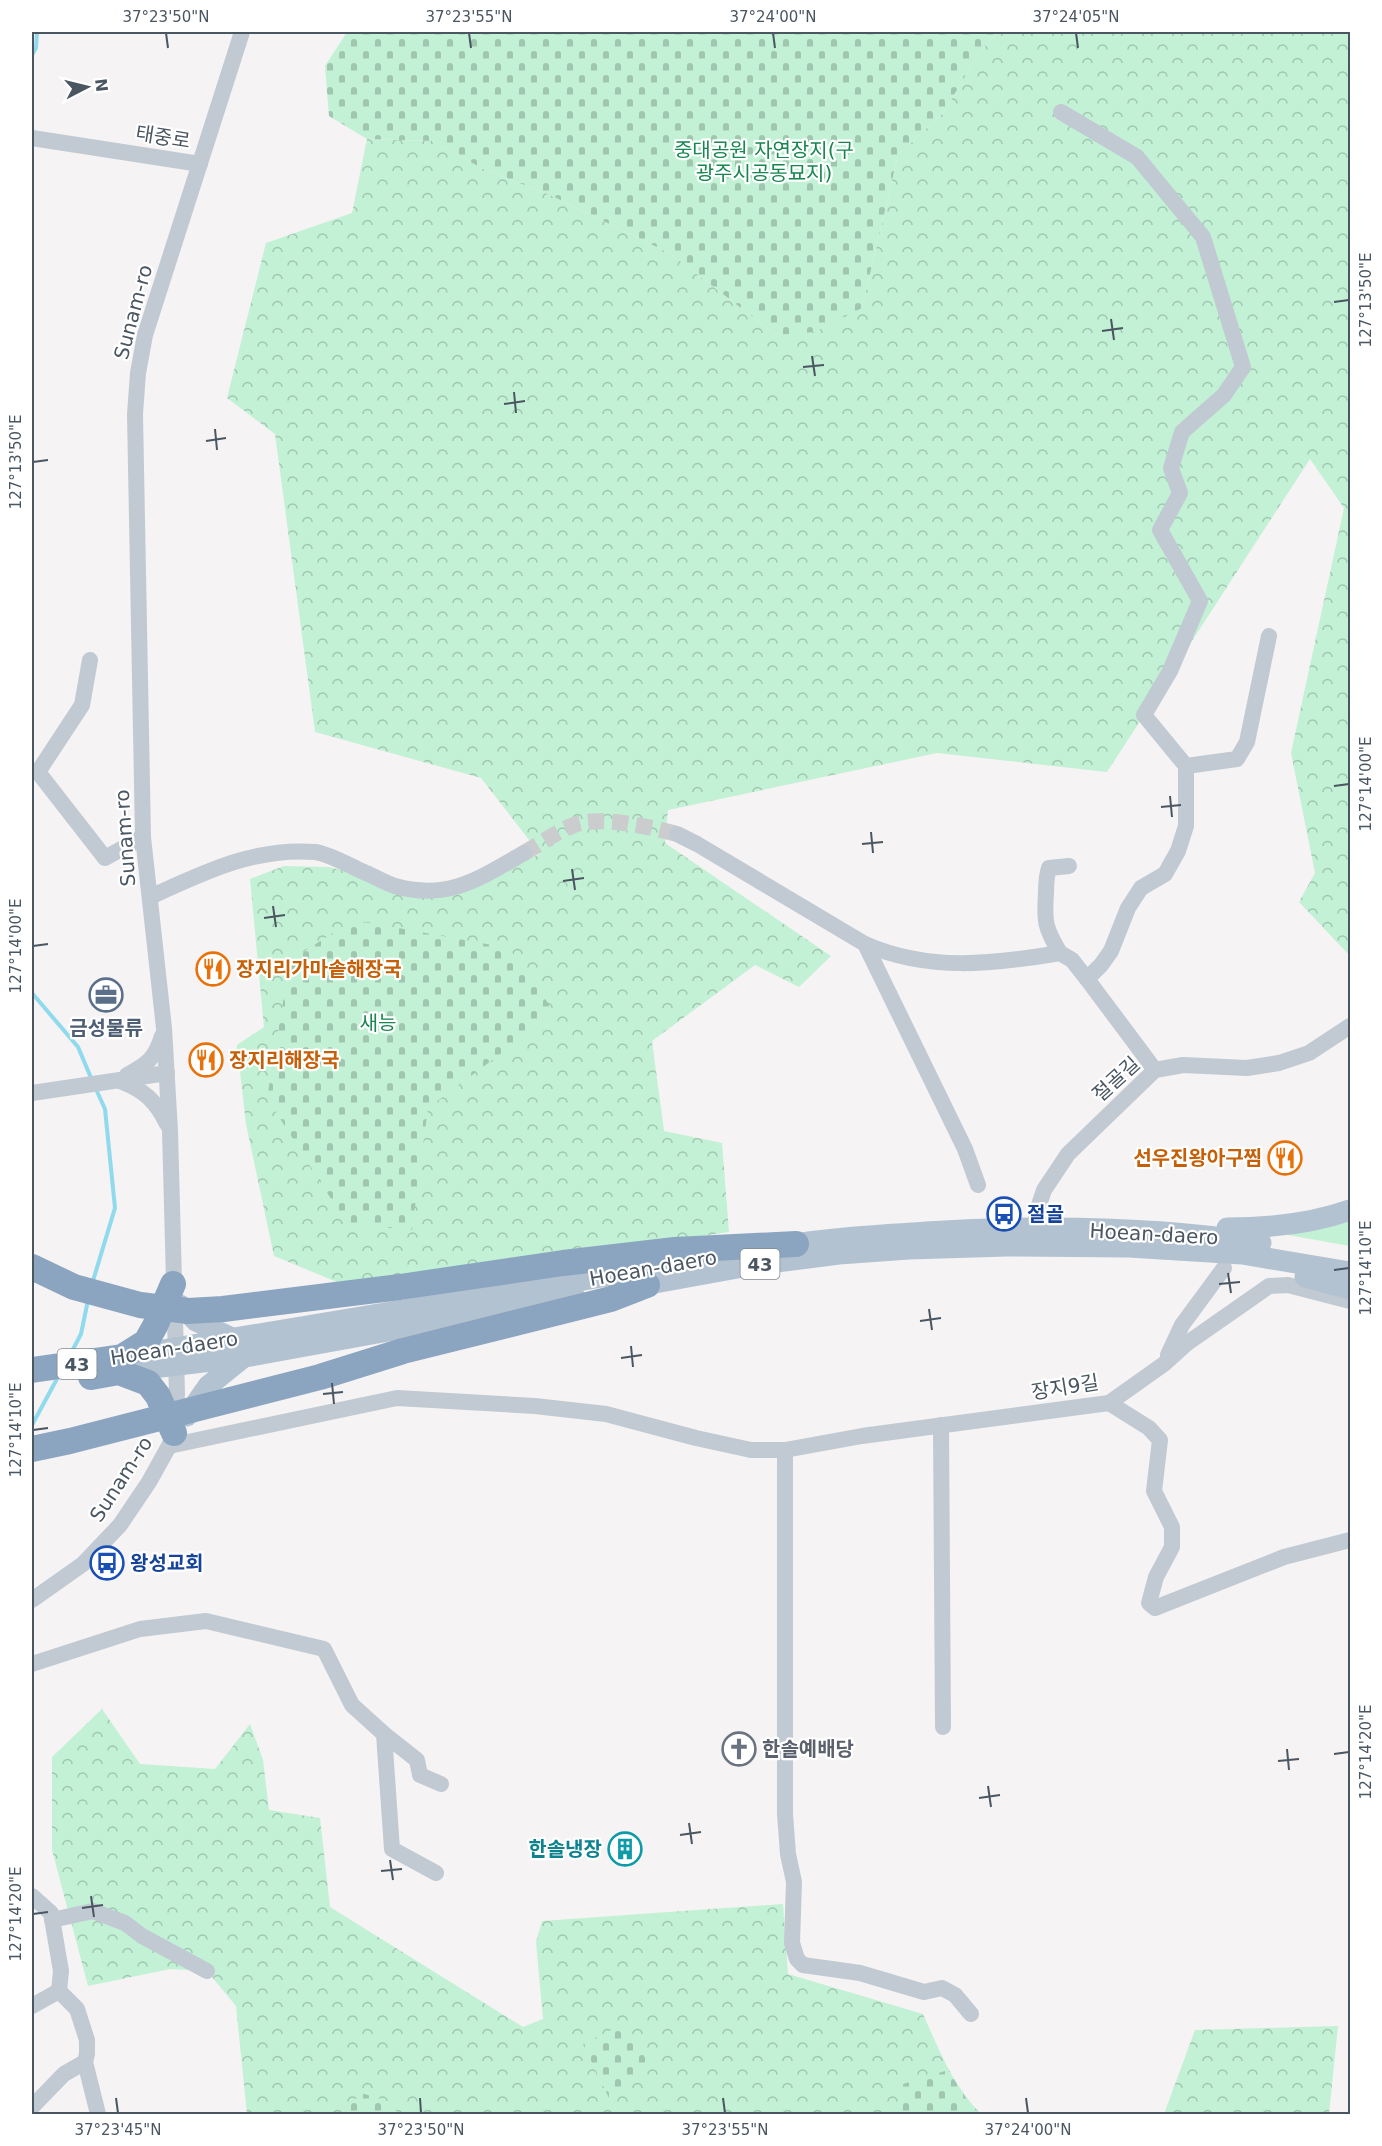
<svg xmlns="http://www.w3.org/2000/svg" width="1382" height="2146" viewBox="0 0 1382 2146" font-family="'DejaVu Sans','Noto Sans KR',sans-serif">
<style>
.grass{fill:#c3f1d5}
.forest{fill:url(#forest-crowns)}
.cemetery{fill:url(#cemetery-stones)}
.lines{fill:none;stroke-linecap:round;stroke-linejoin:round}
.stream{stroke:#90daee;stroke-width:4}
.minor-tunnel{stroke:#caccce;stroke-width:16;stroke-dasharray:16 8;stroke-linecap:butt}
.minor{stroke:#c1cad2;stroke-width:16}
.major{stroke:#b3c2d1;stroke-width:21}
.highway{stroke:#8ba5c1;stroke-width:26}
.ticks{fill:none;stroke:#4a5661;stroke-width:2}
.labels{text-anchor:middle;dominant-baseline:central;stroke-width:4.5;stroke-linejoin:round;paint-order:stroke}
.shield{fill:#fff;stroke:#808990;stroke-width:1.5}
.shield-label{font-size:18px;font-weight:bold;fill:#4a5661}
.street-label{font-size:20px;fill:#4a5661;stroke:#fff}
.park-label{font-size:20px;fill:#17864f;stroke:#fff}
.food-label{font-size:20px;font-weight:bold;fill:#c56008;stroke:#fff;text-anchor:start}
.service-label{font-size:20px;font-weight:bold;fill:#4e5e75;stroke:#fff}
.transit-label{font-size:20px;font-weight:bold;fill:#164399;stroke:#fff;text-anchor:start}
.worship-label{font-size:20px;font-weight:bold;fill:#5b616d;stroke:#fff;text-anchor:start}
.culture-label{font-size:20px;font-weight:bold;fill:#0d838f;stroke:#fff;text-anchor:end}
.neatline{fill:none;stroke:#4a5661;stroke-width:2}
.ticks-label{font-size:15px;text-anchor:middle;fill:#4a5661}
</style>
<defs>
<pattern id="forest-crowns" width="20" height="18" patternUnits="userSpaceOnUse" patternTransform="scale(1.5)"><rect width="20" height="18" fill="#c3f1d5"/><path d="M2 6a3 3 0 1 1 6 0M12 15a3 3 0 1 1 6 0" fill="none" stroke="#a0c6b0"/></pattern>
<pattern id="cemetery-stones" width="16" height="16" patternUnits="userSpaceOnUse" patternTransform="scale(1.5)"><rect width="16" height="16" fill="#c3f1d5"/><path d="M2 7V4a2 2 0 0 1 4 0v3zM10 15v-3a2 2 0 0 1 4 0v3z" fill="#a0c6b0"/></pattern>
</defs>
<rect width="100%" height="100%" fill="#f5f3f3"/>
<path class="grass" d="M1350,1215V1246L1277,1233Z"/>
<g class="forest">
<path d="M997,32H1350V956L1299,902L1315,873L1291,753L1344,508L1310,459L1107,772L937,753L668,810L665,843L831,956L799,987L755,965L652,1041L664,1131L722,1143L729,1232L349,1287L274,1256L246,1124L237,1045L264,1027L250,879L284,866L329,867L426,892L478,883L540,854L481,778L315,732L275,434L227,398L266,243L352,213L367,139L432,141L485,170L548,194L671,254L776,335L862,308L898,155L944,112L978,54Z"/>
<path d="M102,1709L140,1764L215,1769L250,1724L263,1760L269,1810L320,1818L330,1907L523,2027L543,2019L536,1942L542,1921L783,1904L788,1974L923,2014C939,2050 953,2086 981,2114H247L236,2006L207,1971L170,1969L88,1986L52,1850V1757Z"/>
<path d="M1338,2026L1329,2114H1164L1195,2030Z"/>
</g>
<g class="cemetery">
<path d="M347,32H997L978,54L944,112L898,155L862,308L815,332L776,335L671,254L548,194L485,170L432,141L367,139L329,116L325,66Z"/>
<path d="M354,920L509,948L555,1013L428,1108L412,1230L347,1224L267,1098L290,960Z"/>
<path d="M622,2025L651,2066L609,2098L583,2044Z"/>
<path d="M948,2070L968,2101L981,2114H898L901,2085Z"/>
<path d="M361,2093L394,2103L397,2114H346L344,2113Z"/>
</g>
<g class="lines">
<g class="stream">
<path d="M32,55L36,48L37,32"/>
<path d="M32,993L78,1047L92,1080"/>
<path d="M92,1284L115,1208L105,1109L95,1087"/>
<path d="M70,1355L81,1334L88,1300"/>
<path d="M32,1425L58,1377"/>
</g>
<path class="minor-tunnel" d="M524,853C540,844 556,832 574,825C599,815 651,827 677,834"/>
<g class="minor">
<path d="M1061,112L1137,157L1203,237L1243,367L1224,395L1182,432L1171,468L1180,493L1160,530L1200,601L1170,671L1144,715L1186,766"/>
<path d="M32,138L200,164"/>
<path d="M90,660L82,705L38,772L105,858L143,837"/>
<path d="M677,834L697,844L865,944C929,972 993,964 1060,953L1072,960L1087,979"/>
<path d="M150,897C203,873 254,847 315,852C330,854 352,867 366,873C376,877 385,883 395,886C449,901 480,878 524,853"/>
<path d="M865,944L965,1149L978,1185"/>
<path d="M1060,953C1045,928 1044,922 1046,893C1046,884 1046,877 1049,868L1069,866"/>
<path d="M1155,1070L1087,979L1101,965L1111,951L1128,908L1141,888L1165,874L1178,851L1186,826V766L1237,759L1247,742L1269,636"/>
<path d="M127,1075C147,1064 155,1059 162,1036"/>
<path d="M120,1081C144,1090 156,1101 167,1124"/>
<path d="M32,1093L167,1073"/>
<path d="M1035,1228L1037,1211L1044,1190L1068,1154L1155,1070L1183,1065L1247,1068L1279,1063L1309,1053L1350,1026"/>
<path d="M1168,1355L1182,1325L1224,1268"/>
<path d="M1109,1403L1149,1428L1160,1440L1154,1491L1172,1527V1547L1156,1577L1149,1603L1155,1608L1284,1557L1350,1540"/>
<path d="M941,1425L943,1727"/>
<path d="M169,1446L397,1398L535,1406L606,1414L696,1438L751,1450H785V1814L788,1854L794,1882L792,1943L797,1959L803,1965L860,1973L924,1992L942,1988L955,1995L971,2014"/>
<path d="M785,1450L862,1436L1109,1403L1164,1364L1186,1344L1269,1286L1288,1285L1350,1301"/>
<path d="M32,1600L83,1564L120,1525L149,1482L169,1446L174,1433L177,1394L170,1131L164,1028L143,837L135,414L138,373L145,335L242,32"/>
<path d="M32,1664L140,1629L206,1621L324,1649L352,1705L384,1734L392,1849L436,1873"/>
<path d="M384,1734L417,1760L420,1775L441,1784"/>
<path d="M32,1896L51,1913L61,1971L59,1991L77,2009L87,2040V2054L85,2062L98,2114"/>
<path d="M52,1920L93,1911L125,1923L142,1936L207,1971"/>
<path d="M32,2006L59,1991"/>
<path d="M32,2107L64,2074L85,2062"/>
</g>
<g class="major">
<path d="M1227,1228C1269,1228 1311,1224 1350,1210"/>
<path d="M781,1246C829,1238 878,1235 926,1232C1037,1225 1151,1226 1261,1243"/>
<path d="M1305,1277L1350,1289"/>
<path d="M633,1287L754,1265L839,1254L909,1249L1007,1246L1129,1247L1242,1254L1350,1272"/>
<path d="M180,1305L196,1321L234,1339"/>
<path d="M127,1356L715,1258"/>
<path d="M119,1372L245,1357L575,1297"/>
<path d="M187,1416L208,1386L244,1357"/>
</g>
<g class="highway">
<path d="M32,1267L74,1287L140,1305L188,1311L223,1309L400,1287L563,1263L675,1250L796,1244"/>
<path d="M32,1370L122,1357L146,1342L155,1326L173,1284"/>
<path d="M91,1377L119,1372L148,1383L158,1396L174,1433"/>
<path d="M32,1449L70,1441L320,1377L403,1351L611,1299L647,1285"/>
</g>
</g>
<path class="ticks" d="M166,33L168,48M469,33L471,48M773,33L775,48M1076,33L1078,48M1334,302L1349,300M1111,319L1114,340M1102,331L1123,328M812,356L815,376M803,367L824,365M514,392L516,413M504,404L525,401M215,429L217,450M206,441L226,438M33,462L48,460M1334,786L1349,784M1170,796L1172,817M1161,807L1181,805M871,832L873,853M862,844L883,842M572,869L575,890M563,881L584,878M273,906L276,927M264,918L285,915M33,946L48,944M1334,1270L1349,1268M1228,1273L1231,1293M1219,1284L1240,1282M929,1309L932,1330M920,1321L941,1318M631,1346L633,1367M621,1358L642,1355M332,1383L334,1404M323,1394L343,1392M33,1430L48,1428M1287,1749L1289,1770M1334,1754L1349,1752M1278,1761L1299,1759M988,1786L991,1807M979,1798L1000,1795M689,1823L692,1844M680,1835L701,1832M390,1860L393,1880M381,1871L402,1869M91,1896L94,1917M82,1908L103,1905M33,1914L48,1912M116,2098L118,2113M420,2098L421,2113M723,2098L725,2113M1026,2098L1028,2113"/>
<defs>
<symbol id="restaurant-ring" viewBox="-11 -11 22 22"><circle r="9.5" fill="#fff" stroke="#e8710a" stroke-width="1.5"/><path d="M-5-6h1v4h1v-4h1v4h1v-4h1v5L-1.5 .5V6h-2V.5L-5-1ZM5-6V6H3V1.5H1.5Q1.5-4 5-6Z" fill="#e8710a"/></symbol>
<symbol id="office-ring" viewBox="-11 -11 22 22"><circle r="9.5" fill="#fff" stroke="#5c6f8a" stroke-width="1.5"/><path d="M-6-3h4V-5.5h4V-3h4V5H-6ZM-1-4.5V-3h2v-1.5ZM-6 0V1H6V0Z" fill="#5c6f8a"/></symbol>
<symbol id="bus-ring" viewBox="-11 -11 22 22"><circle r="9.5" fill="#fff" stroke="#1a4fb4" stroke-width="1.5"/><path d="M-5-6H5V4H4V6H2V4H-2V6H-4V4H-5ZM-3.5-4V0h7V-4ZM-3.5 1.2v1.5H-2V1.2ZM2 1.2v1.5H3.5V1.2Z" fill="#1a4fb4"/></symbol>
<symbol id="church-ring" viewBox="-11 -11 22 22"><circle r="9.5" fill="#fff" stroke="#6b7280" stroke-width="1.5"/><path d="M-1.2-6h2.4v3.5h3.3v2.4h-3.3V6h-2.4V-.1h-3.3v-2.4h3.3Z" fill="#6b7280"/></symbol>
<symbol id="building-ring" viewBox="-11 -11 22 22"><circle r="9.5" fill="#fff" stroke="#0f9aa8" stroke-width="1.5"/><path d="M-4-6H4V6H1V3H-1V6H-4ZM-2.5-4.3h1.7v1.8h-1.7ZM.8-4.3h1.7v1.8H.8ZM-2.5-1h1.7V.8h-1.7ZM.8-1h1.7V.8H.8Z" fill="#0f9aa8"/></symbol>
</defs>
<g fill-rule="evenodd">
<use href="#restaurant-ring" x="194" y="950" width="38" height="38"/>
<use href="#office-ring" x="87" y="976" width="38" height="38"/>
<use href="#restaurant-ring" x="187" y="1041" width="38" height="38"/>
<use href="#restaurant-ring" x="1266" y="1139" width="38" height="38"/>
<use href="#bus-ring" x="985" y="1195" width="38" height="38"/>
<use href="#bus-ring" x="88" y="1544" width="38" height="38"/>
<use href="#church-ring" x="720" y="1730" width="38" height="38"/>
<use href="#building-ring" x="606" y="1830" width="38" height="38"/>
</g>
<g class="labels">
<g class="shield">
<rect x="740.5" y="1249" width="39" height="30" rx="4.5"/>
<rect x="57.5" y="1349" width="39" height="30" rx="4.5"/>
</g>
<g class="shield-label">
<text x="760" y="1264">43</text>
<text x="77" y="1364">43</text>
</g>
<g class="street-label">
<text transform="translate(163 137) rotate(9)">태중로</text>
<text transform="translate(133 312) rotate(-75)">Sunam-ro</text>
<text transform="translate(125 838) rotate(-94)">Sunam-ro</text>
<text transform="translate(1116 1079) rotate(-42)">절골길</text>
<text transform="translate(1154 1234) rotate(3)">Hoean-daero</text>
<text transform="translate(653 1268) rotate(-10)">Hoean-daero</text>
<text transform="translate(174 1348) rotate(-9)">Hoean-daero</text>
<text transform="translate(1065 1387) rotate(-9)">장지9길</text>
<text transform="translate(121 1479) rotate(-57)">Sunam-ro</text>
</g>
<g class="park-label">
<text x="764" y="150">중대공원 자연장지(구<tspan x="764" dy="23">광주시공동묘지)</tspan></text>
<text x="378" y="1023">새능</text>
</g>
<g class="food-label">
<text x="236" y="969">장지리가마솥해장국</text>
<text x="229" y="1060">장지리해장국</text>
<text x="1262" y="1158" text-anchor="end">선우진왕아구찜</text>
</g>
<g class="service-label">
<text x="106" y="1028">금성물류</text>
</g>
<g class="transit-label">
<text x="1027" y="1214">절골</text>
<text x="130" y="1563">왕성교회</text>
</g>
<g class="worship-label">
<text x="762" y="1749">한솔예배당</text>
</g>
<g class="culture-label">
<text x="602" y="1849">한솔냉장</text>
</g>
</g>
<rect width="1382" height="2146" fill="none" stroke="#ffffff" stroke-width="66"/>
<g transform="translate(87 87) rotate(83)" stroke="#ffffff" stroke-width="4.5" paint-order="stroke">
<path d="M0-4.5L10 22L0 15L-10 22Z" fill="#4a5661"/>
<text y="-9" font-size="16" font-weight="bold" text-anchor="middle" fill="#4a5661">N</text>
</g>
<rect x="33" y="33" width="1316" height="2080" class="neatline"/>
<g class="ticks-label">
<text x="166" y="22">37°23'50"N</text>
<text x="469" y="22">37°23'55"N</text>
<text x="773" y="22">37°24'00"N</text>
<text x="1076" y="22">37°24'05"N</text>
<text transform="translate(1366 300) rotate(-90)" y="5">127°13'50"E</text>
<text transform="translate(16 462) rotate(-90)" y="5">127°13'50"E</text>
<text transform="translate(1366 784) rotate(-90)" y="5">127°14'00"E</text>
<text transform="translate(16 946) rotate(-90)" y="5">127°14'00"E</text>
<text transform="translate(1366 1268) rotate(-90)" y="5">127°14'10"E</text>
<text transform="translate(16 1430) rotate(-90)" y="5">127°14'10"E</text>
<text transform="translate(1366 1752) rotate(-90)" y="5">127°14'20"E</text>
<text transform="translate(16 1914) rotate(-90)" y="5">127°14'20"E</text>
<text x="118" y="2135">37°23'45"N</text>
<text x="421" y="2135">37°23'50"N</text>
<text x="725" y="2135">37°23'55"N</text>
<text x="1028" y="2135">37°24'00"N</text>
</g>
</svg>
